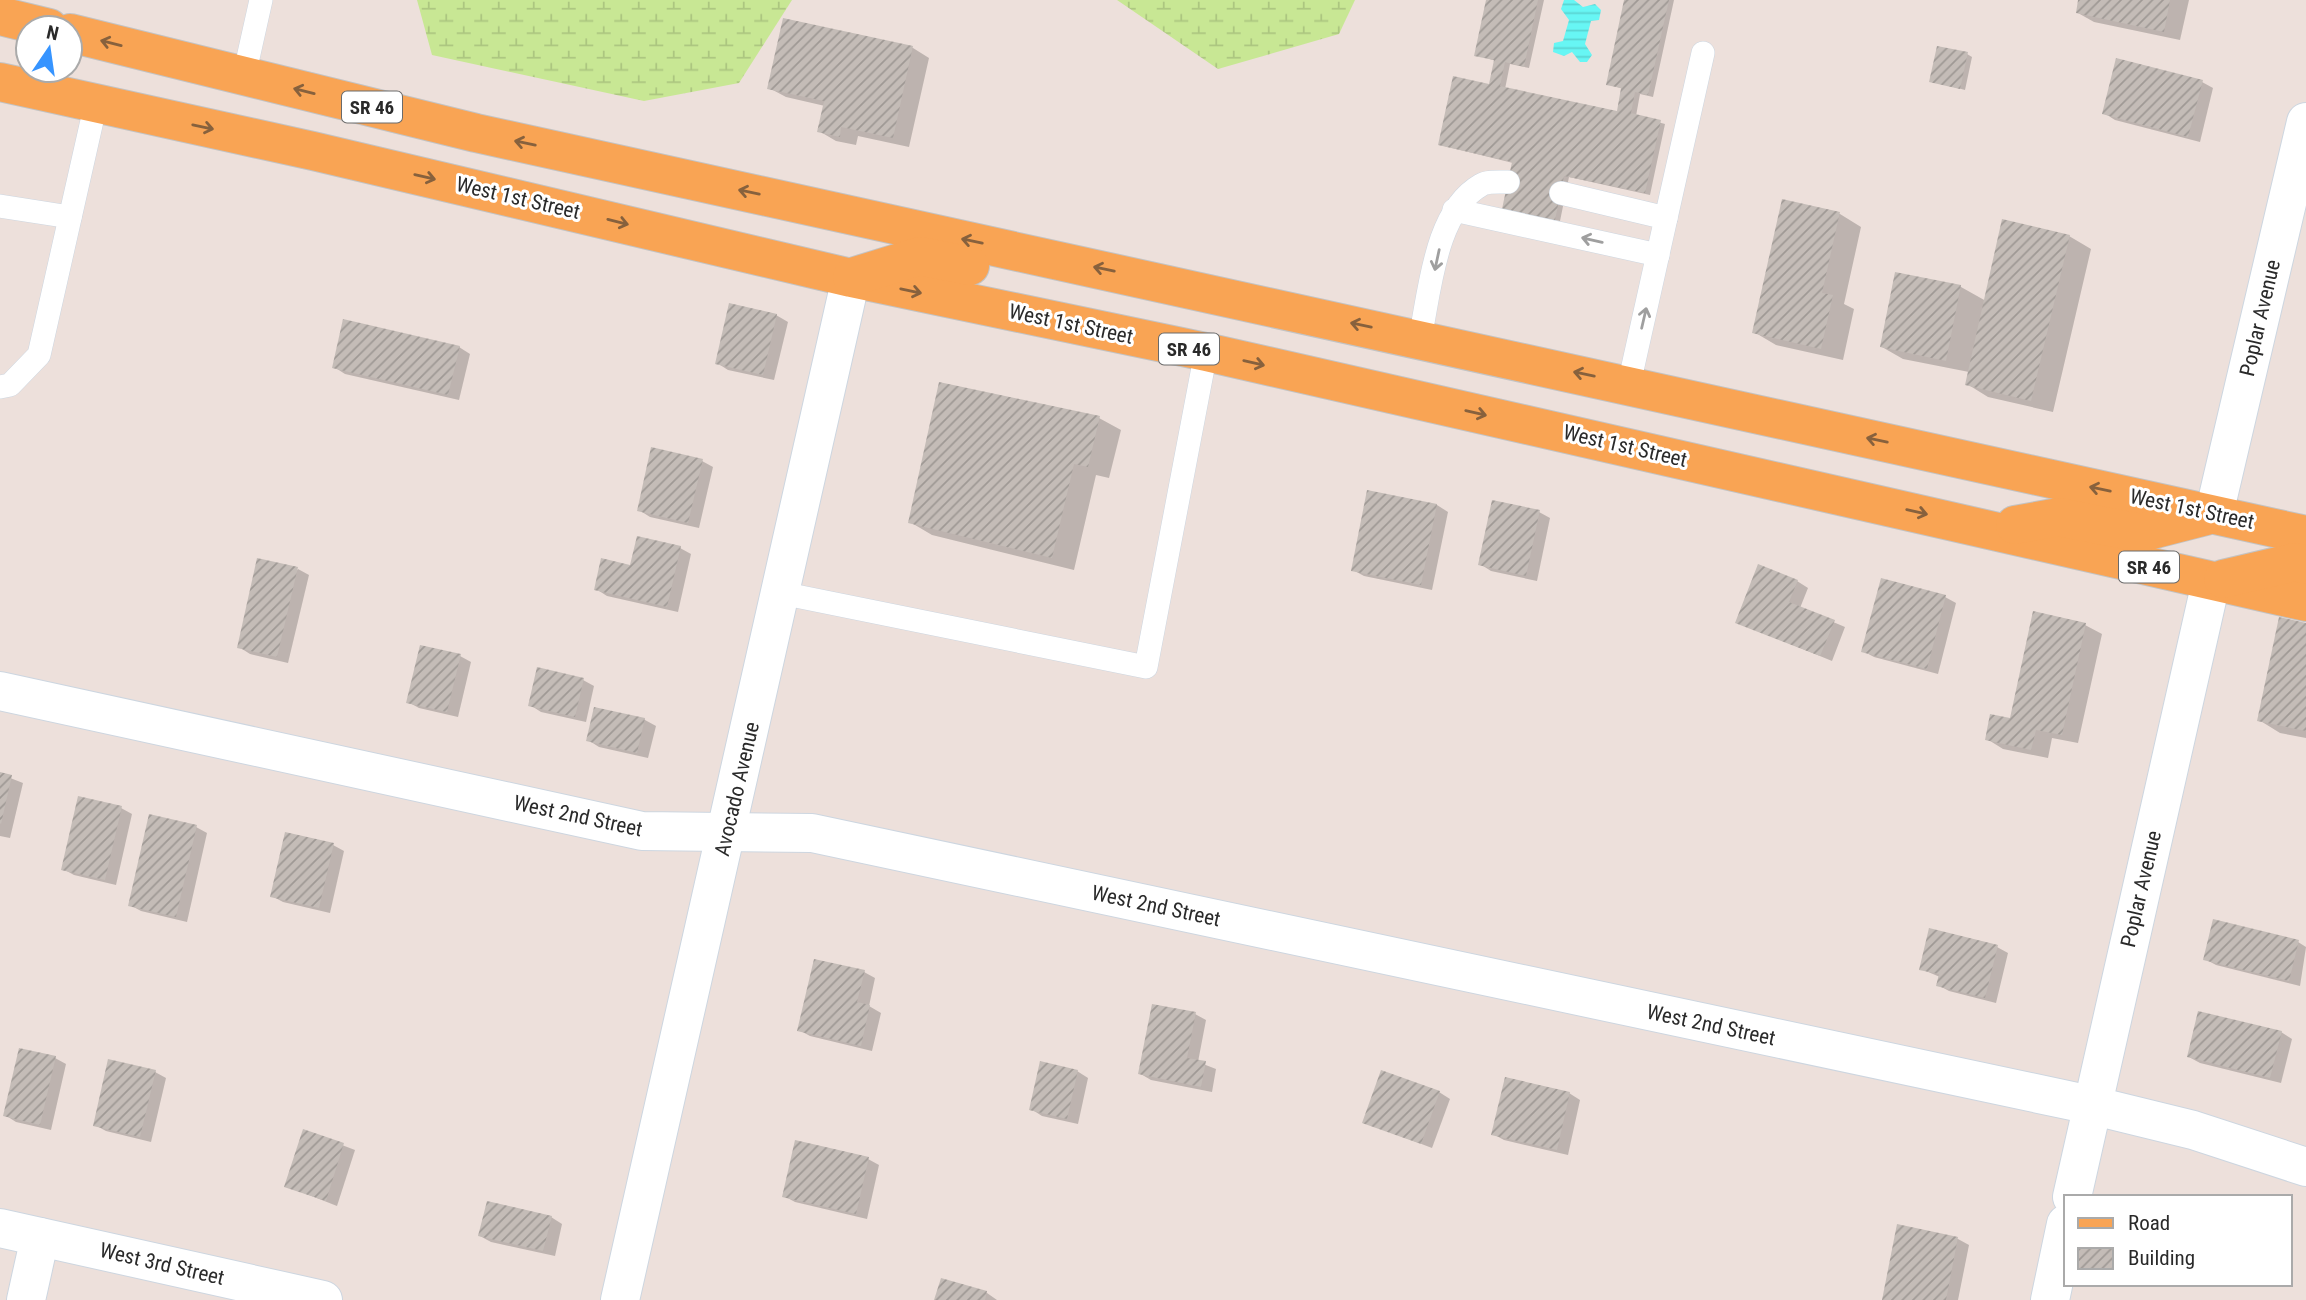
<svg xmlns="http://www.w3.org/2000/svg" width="2306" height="1300" viewBox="0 0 2306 1300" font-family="'Roboto Condensed',sans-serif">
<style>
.wetland{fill:url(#wetland-marsh)}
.water{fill:url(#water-rules)}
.shadow{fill:#0003}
.building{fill:url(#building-hatch)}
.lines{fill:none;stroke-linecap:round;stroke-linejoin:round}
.service-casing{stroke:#cdd6e0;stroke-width:24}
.minor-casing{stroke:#cdd6e0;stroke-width:40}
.primary-casing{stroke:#c3c3c3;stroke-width:40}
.service{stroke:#fff;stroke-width:23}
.minor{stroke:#fff;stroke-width:38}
.primary{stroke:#f9a454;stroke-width:38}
.oneway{stroke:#87613d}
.oneway2{stroke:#9f9f9f}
.labels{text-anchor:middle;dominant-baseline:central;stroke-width:6;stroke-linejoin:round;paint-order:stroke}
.shield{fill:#fff;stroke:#6a6a6a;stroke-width:2}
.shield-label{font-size:19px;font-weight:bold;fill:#2a2a2a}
.street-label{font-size:21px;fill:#2a2a2a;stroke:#fff}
</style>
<defs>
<pattern id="wetland-marsh" width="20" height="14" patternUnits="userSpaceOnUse" patternTransform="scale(1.75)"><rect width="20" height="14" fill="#c8e794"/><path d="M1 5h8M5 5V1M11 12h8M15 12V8" fill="none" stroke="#acc680"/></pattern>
<pattern id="water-rules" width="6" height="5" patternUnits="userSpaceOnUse" patternTransform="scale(1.75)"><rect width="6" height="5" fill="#67f6f4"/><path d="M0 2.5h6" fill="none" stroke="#5ad3d1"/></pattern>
<pattern id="building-hatch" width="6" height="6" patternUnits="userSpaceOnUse" patternTransform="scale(1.75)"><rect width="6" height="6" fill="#c4bcb7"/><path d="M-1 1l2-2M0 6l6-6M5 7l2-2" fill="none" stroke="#9f9995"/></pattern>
</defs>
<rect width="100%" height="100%" fill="#ede0db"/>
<g class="wetland">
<path d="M417,0H792L739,83L644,101L432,55Z"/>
<path d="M1117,0H1355L1339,34L1218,69Z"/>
</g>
<path class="water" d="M1564,0H1574L1583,7L1595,4L1601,10L1599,20L1591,21L1585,44L1592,55L1587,62H1580L1572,52L1564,56L1553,52L1554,43L1563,41L1569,20L1561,9Z"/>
<g class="shadow">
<path d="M1488,0H1544L1529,68L1510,64L1505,89L1618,113L1623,89L1608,84L1625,0H1674L1653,97L1640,94L1636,116L1665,124L1650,195L1569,177L1560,221L1509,211L1504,208L1513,163L1440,145L1490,86L1496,61L1476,55Z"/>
<path d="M2080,0H2189L2180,40L2094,22L2078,13Z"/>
<path d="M784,20L913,48L929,58L909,147L858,136L856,145L836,141L819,131L825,106L786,97L769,88Z"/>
<path d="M1967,54L1972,57L1965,90L1931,81Z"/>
<path d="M2202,82L2213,88L2200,142L2115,120L2104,113Z"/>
<path d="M1784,201L1840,214L1861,227L1844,304L1854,309L1843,360L1776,345L1754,332Z"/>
<path d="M2069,236L2091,249L2053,412L1988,397L1967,384L1969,372L1903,359L1882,347L1896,274L1961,287L1986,301Z"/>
<path d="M776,315L788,322L774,380L728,370L717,363Z"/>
<path d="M459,347L470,354L459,400L345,374L334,367Z"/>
<path d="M1099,418L1121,430L1109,478L1096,475L1074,570L932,535L910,522Z"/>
<path d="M702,461L713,467L699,528L650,517L639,510Z"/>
<path d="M1369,492L1437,505L1448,512L1432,590L1364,576L1353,570Z"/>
<path d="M1539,512L1550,518L1537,581L1491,571L1480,564Z"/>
<path d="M680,548L691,554L678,612L607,596L596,589L631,567Z"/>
<path d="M298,569L309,575L288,663L250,654L239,647Z"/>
<path d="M1797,581L1808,588L1800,608L1845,627L1832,661L1737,622Z"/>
<path d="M1945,597L1956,603L1938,674L1874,657L1863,651Z"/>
<path d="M2085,625L2102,634L2078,743L2052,738L2048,758L2003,749L1987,739L2011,720Z"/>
<path d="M2306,625V738L2280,733L2259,720Z"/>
<path d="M460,656L471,662L458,717L419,708L408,702Z"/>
<path d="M583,680L594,686L586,722L541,712L530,705Z"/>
<path d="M596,709L645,720L656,726L648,758L599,747L588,740Z"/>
<path d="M0,774L23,783L10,838L0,836Z"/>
<path d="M121,808L132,814L116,885L74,875L63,869Z"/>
<path d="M196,827L207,833L187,922L141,911L130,905Z"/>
<path d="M333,845L344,851L330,913L283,902L272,896Z"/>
<path d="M2298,942L2306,947L2300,986L2216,965L2205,959Z"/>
<path d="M1997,947L2008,953L1996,1003L1949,991L1938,985L1940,977L1921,969Z"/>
<path d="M864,972L875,978L869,1006L881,1013L872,1051L810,1036L799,1030Z"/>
<path d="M1195,1014L1206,1020L1198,1062L1216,1069L1212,1092L1151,1080L1139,1073Z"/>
<path d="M2281,1032L2292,1039L2281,1083L2200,1063L2189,1057Z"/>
<path d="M55,1058L66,1064L51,1130L16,1122L5,1115Z"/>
<path d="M1077,1071L1088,1078L1078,1124L1042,1116L1031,1109Z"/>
<path d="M155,1072L166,1078L151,1142L106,1131L95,1125Z"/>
<path d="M1439,1092L1450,1099L1432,1148L1364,1122Z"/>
<path d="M1569,1093L1580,1100L1568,1155L1504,1140L1493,1134Z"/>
<path d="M305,1131L355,1150L337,1206L286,1186Z"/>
<path d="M868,1159L879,1165L867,1219L795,1202L784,1196Z"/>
<path d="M551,1217L562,1224L555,1256L491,1242L480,1236Z"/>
<path d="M1898,1226L1958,1239L1969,1245L1958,1300H1883Z"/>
<path d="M942,1280L987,1293L997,1300H936Z"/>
</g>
<g class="building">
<path d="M1486,0H1538L1524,67L1505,62L1500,86L1617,111L1621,88L1606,85L1624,0H1669L1648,95L1635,92L1631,113L1661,120L1645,193L1564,176L1555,220L1502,209L1512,162L1438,145L1453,76L1489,84L1494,60L1474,56Z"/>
<path d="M2078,0H2170L2164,32L2076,13Z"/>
<path d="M783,18L913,46L893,138L841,127L840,137L817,132L824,101L767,89Z"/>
<path d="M1937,46L1968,52L1960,89L1929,82Z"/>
<path d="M2116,58L2203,80L2188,137L2102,114Z"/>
<path d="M1782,199L1840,212L1822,293L1833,295L1821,349L1752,333Z"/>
<path d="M2002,219L2070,235L2031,401L1965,385Z"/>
<path d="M1895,272L1961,285L1946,361L1880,347Z"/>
<path d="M729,303L777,314L763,375L715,364Z"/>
<path d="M343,319L460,346L448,395L332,368Z"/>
<path d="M939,382L1100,416L1088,467L1074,464L1052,558L908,523Z"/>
<path d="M651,447L703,459L688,523L637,511Z"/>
<path d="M1367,490L1437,504L1421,585L1351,571Z"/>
<path d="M1492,500L1540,510L1526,576L1478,565Z"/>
<path d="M637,536L681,546L667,607L594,590L601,558L630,565Z"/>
<path d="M257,558L298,567L277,657L237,648Z"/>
<path d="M1758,564L1798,580L1789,602L1835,620L1820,656L1735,623Z"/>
<path d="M1881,578L1946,595L1927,669L1861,652Z"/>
<path d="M2033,611L2086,623L2062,735L2036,730L2031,750L1985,740L1990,714L2010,718Z"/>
<path d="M2279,617L2306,623V731L2257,721Z"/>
<path d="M420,645L461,654L447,712L406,703Z"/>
<path d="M537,667L584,678L575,717L528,706Z"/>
<path d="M594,707L645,718L637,753L586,741Z"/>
<path d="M0,772L12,775L1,824L0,823Z"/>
<path d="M78,796L122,806L105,880L61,870Z"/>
<path d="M149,814L197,825L176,917L128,906Z"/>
<path d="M285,832L334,843L319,908L270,897Z"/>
<path d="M2213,919L2299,940L2289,981L2203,960Z"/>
<path d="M1929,928L1998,945L1985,998L1936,986L1939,974L1919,970Z"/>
<path d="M814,959L865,970L857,1002L870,1005L861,1046L797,1031Z"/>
<path d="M1152,1004L1196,1012L1187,1058L1206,1061L1201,1087L1138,1074Z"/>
<path d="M2198,1011L2282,1031L2270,1078L2187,1057Z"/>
<path d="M19,1048L56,1056L40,1125L3,1116Z"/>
<path d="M108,1059L156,1070L140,1137L93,1126Z"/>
<path d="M1040,1061L1078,1070L1067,1119L1029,1110Z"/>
<path d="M1381,1070L1440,1091L1421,1144L1362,1123Z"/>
<path d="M1505,1077L1570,1092L1557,1150L1491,1135Z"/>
<path d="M303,1129L344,1143L326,1201L284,1187Z"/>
<path d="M795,1140L869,1157L856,1214L782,1197Z"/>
<path d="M487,1201L552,1216L543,1251L478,1236Z"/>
<path d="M1897,1224L1958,1237L1946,1300H1882Z"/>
<path d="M941,1278L987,1291L985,1300H934Z"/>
</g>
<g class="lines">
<defs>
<g id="service">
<path d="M244,76L261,0"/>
<path d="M1561,193L1666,218L1629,384"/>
<path d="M0,206L70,217"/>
<path d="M1454,210L1658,255"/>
<path d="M1666,218L1703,53"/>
<path d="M1420,338C1430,291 1435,211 1481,185C1487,181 1500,182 1508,182"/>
<path d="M0,387L10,385L39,355L96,103"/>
<path d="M781,593L1146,667L1206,352"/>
</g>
<g id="minor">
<path d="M2214,514L2306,122"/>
<path d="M0,691L642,831L812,833L2091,1105L2193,1130L2306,1167"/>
<path d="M2072,1197L2211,582"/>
<path d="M0,1228L323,1300"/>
<path d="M26,1300L40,1237"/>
<path d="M620,1300L851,278"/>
<path d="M2050,1300L2066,1224"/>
</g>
<g id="primary">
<path d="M0,16L49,28"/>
<path d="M70,33L476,133L2306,535"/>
<path d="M0,82L313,151L851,278L1206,352L2306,602"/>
<path d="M852,277L920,256L970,266"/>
<path d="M2015,525L2059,517L2140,533L2206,516"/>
<path d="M2223,579L2295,562L2306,565"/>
</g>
</defs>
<use href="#service" class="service-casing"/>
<use href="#minor" class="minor-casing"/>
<use href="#primary" class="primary-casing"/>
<use href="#service" class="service"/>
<use href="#minor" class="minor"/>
<use href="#primary" class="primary"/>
</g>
<defs><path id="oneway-shaft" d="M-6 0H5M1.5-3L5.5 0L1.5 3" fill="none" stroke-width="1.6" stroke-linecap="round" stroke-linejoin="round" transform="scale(1.75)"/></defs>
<g class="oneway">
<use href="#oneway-shaft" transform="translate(111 43) rotate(-166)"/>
<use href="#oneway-shaft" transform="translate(304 91) rotate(-166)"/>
<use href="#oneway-shaft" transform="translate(203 127) rotate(12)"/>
<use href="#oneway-shaft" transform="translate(525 143) rotate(-168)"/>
<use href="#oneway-shaft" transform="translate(425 177) rotate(13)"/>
<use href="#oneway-shaft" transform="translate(749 192) rotate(-168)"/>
<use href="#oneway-shaft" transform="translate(618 222) rotate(14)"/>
<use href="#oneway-shaft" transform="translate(972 241) rotate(-168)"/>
<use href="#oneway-shaft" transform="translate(1104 269) rotate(-168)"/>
<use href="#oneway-shaft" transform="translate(911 291) rotate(12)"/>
<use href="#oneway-shaft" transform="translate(1361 325) rotate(-168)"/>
<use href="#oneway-shaft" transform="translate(1254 363) rotate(13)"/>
<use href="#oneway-shaft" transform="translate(1584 374) rotate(-168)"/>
<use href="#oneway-shaft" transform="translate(1476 413) rotate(13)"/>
<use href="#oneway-shaft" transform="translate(1877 440) rotate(-168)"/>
<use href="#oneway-shaft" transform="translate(2100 489) rotate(-168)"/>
<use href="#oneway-shaft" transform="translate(1917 512) rotate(13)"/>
</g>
<g class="oneway2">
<use href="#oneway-shaft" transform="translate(1592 240) rotate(-167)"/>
<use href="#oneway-shaft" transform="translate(1437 260) rotate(102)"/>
<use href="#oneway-shaft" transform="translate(1644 318) rotate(-77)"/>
</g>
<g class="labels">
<g class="shield">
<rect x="342" y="91.5" width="60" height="31" rx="5"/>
<rect x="1159" y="333.5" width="60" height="31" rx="5"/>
<rect x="2119" y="551.5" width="60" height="31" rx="5"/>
</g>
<g class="shield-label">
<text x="372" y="107">SR 46</text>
<text x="1189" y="349">SR 46</text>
<text x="2149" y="567">SR 46</text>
</g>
<g class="street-label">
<text transform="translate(518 198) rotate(13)">West 1st Street</text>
<text transform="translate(2260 318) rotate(-77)">Poplar Avenue</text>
<text transform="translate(1071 324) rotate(12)">West 1st Street</text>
<text transform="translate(1625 446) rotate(13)">West 1st Street</text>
<text transform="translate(2192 509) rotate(12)">West 1st Street</text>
<text transform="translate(737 789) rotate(-77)">Avocado Avenue</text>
<text transform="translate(578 816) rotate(12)">West 2nd Street</text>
<text transform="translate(2141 889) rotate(-77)">Poplar Avenue</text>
<text transform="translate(1156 906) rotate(12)">West 2nd Street</text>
<text transform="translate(1711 1025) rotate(12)">West 2nd Street</text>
<text transform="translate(162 1264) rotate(13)">West 3rd Street</text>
</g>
</g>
<rect x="2064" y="1195" width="228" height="91" fill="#ffffff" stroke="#aaaaaa" stroke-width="2"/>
<rect x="2078" y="1218" width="35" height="10" fill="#f9a454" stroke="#aaaaaa" stroke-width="2"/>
<text x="2128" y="1230" font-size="21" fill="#2a2a2a">Road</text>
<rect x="2078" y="1248" width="35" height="21" fill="url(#building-hatch)" stroke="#aaaaaa" stroke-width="2"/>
<text x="2128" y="1265" font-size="21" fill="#2a2a2a">Building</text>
<g transform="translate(49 49) rotate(13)"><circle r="33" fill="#ffffff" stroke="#aaaaaa" stroke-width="2"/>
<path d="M0-5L12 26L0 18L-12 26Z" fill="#3694ff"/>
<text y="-10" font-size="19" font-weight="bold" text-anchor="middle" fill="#2a2a2a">N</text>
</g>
</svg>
